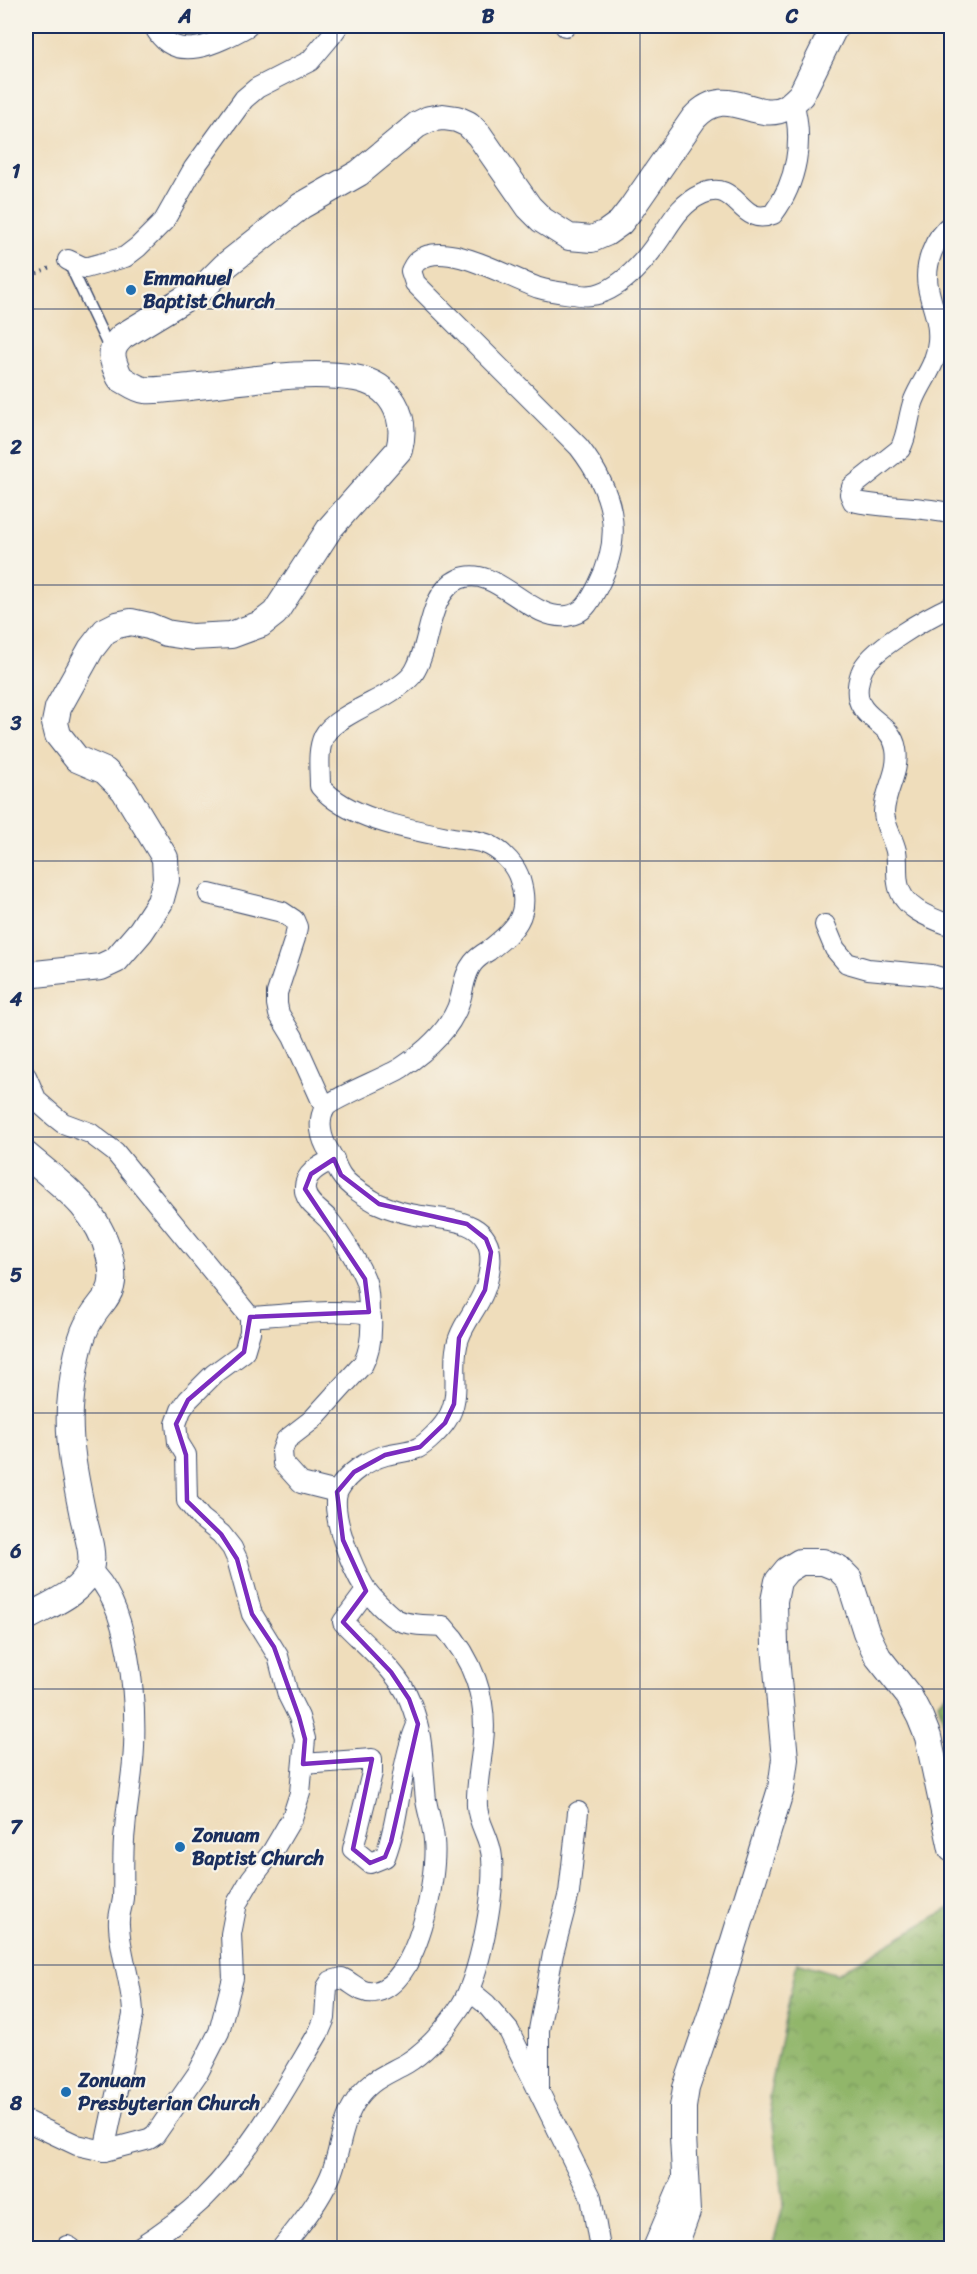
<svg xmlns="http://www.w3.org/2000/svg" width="977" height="2274" viewBox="0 0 977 2274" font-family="Sriracha,sans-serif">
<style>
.forest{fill:url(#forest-crowns);stroke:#567264;stroke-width:1.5}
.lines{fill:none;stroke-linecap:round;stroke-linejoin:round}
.service-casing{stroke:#3b496c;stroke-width:13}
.minor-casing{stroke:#3b496c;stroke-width:22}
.tertiary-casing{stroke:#3b496c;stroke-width:28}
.path{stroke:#3b496c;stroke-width:3;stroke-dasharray:1.5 4.5;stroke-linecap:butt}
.service{stroke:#fff;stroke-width:10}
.minor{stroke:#fff;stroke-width:20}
.tertiary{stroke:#fff;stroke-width:26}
.marked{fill:none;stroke:#7b2cbf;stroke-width:4.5;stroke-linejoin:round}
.grid{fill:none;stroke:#1b2f5e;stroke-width:1.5;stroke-opacity:0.55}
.poi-dot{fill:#1f6fb2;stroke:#f7f3e8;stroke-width:2}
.labels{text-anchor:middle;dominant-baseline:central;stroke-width:4.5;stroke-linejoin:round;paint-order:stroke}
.poi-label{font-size:20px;font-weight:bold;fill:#1b2f5e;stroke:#f7f3e8;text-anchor:start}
.neatline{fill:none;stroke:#1b2f5e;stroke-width:2}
.grid-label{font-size:20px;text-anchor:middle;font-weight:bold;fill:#1b2f5e}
</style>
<defs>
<pattern id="forest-crowns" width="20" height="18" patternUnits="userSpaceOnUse" patternTransform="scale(1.5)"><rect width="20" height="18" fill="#91b66a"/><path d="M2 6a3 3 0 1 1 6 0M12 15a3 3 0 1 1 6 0" fill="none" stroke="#76945a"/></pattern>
</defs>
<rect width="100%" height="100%" fill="#f7f3e8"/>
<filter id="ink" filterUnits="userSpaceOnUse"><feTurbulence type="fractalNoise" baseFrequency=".0167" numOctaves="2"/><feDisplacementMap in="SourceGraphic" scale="12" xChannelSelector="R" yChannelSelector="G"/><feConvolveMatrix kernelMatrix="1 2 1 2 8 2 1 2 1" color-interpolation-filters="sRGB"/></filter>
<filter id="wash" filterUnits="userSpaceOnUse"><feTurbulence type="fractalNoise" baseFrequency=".008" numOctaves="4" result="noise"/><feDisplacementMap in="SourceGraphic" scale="24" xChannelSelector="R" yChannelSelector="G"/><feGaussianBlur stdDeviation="1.35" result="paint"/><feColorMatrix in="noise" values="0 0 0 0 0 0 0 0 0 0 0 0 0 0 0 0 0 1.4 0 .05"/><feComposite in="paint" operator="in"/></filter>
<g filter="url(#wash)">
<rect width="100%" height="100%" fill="#efddbb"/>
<g class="forest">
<path d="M951,1688V1749L938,1702Z"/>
<path d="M951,1907V2248H772L784,2203L769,2096L797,1962L837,1974Z"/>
</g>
</g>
<g filter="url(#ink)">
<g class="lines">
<defs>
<path id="service" d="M68,261L110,350"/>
<g id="minor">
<path d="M154,26C175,67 219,42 248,26"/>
<path d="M565,26H566"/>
<path d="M952,224C934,237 924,265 928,287C931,305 940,321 938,341C936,367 923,378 914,400C908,416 908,435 900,449L852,487L850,494L853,501C886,509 919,505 952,514"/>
<path d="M68,260L85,268L125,257L138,247L164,221L194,168L244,99L257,88L310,61L331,36L338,26"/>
<path d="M952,606C930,616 868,650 861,673C845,721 891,716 896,749C900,772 885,790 884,812C884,825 893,838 896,851C898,862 896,872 898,883C901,908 930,918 952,926"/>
<path d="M209,894L282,912L294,920L297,927L295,938L277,993V1004L279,1014L293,1037L325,1108"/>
<path d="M825,925L835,949L847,963L868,969L932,975L952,981"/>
<path d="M26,1076L37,1101L54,1116L63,1123L90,1133L115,1152L250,1317V1332L244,1352L214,1374L188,1400L181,1410L176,1424L178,1442L186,1455L187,1501L201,1518L221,1534L232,1548L237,1559L252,1614L278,1656L288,1695L299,1717L305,1739L300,1793L292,1818L272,1852L251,1879L237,1903L231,1934L233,1978L219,2032L198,2073L155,2135L149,2139L104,2151L77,2145L26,2121"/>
<path d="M334,1159C321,1165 303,1173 305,1191C307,1204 320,1210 328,1219C339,1232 361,1267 366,1282C369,1293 369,1303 369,1314"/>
<path d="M250,1317C271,1316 359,1306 371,1317C372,1334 371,1349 363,1364L312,1420L286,1440L282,1451L283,1463L301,1483L337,1492"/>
<path d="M90,1570C129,1602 136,1698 134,1747C133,1775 127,1802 125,1829C122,1852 124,1875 123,1898C122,1907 118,1916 119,1925C120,1955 133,1985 133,2015L104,2151"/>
<path d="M303,1764L372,1759V1773L353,1849L370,1863L385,1857C401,1815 399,1767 417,1725"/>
<path d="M469,1990L486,2004L509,2031L591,2197L600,2248"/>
<path d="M539,2089V2030L553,1954L569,1893L578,1812"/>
<path d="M67,2246L71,2248"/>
<path d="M138,2248C162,2233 184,2217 204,2198C252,2151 285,2089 319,2032L325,2018L327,1987L331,1981L342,1978C353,1983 361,1994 374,1992C418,1986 438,1876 434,1840C433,1826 428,1813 426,1800C422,1765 424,1735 410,1701C399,1672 364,1644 343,1622L366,1591"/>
<path d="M282,2248C299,2226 318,2204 330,2177C340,2154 341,2125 354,2104C368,2080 384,2076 407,2063C428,2050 446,2028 460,2007C480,1977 495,1894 492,1858C491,1839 478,1824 477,1806C476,1784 481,1764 483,1742C488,1699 472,1657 443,1626C430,1625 411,1626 398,1620C390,1617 370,1596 365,1588C353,1570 327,1509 339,1489C348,1473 368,1460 386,1455C397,1452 408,1452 418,1448C426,1444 441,1429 446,1421C464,1395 449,1365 459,1338C465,1321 478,1307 484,1291C487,1284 489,1274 490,1266C495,1221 453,1220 421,1216C407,1214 390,1209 377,1203C365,1196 348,1186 341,1175C336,1168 334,1159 329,1151C321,1139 317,1121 325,1108C331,1099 387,1077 401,1068C425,1052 452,1029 460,1000C464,987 464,974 473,963C477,958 483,954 488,951C515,930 531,916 520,880C516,866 504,853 491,846C481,840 464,840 453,838C412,830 347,819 320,786C320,770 317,751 324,736C332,720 368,705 384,696C394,690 406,683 413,674C432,646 426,594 459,579C495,563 529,621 567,616C585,613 590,601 598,586C625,534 613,491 579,447L415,283L411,271C413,267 415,262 419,260C446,239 511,279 539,288C551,292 567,293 580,295C612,300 643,264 659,240C672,221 680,204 702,194C739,178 738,228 773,214C797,182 804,140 793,102"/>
<path d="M653,2248L683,2177"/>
</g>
<g id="tertiary">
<path d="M26,975L101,967L116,960L141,931L160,902L166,880L165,858L124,790L105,771L77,759L58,735L55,723L58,708L91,649L105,631L117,625L131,622L149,626L166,633L192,637L231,635L261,624L275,613L330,528L399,450C408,416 391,384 355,378C303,369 243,382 190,387C176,388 160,391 145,390C136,389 128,382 120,378C112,360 107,350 123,336L204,287L225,266L301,206L359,173L417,125L429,119L443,117L457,119L468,124L479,135L529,207L542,220L569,237L592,239L606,233L620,223L631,209L694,118C728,81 755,125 787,107C792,104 796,99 801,95L835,26"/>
<path d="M26,1155C59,1183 98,1209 109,1254C121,1301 98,1296 84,1332C75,1356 72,1382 70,1408C68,1443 75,1477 82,1511C85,1529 95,1552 90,1569C82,1594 46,1606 26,1618"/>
<path d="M674,2248L687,2212L683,2136V2107L686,2088L711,2015L781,1789L785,1759L775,1646L774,1601L778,1581L787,1570L800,1562H823L838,1568L849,1579L866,1632L878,1657L909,1696L920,1717L928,1737L952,1849"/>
</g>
</defs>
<use href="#service" class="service-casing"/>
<use href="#minor" class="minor-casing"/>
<use href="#tertiary" class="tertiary-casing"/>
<path class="path" d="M26,279L51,267"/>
<use href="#service" class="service"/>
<use href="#minor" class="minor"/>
<use href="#tertiary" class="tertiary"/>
</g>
</g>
<path class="marked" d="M334,1159L341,1175L379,1204L467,1224L486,1239L491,1252L485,1290L459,1338L454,1404L445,1423L420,1447L385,1455L354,1472L337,1492L343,1540L366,1591L343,1622L391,1672L409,1699L418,1724L391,1842L385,1857L370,1863L353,1849L372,1759L303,1764L305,1739L299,1717L274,1647L252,1614L237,1559L221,1534L187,1501L186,1455L176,1424L188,1400L244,1352L250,1317L369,1312L365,1279L305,1189L311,1174Z"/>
<path class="grid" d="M337,26V2248M640,26V2248M26,309H952M26,585H952M26,861H952M26,1137H952M26,1413H952M26,1689H952M26,1965H952"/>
<g class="poi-dot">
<circle cx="131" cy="290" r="6"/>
<circle cx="180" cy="1847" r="6"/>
<circle cx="66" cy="2092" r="6"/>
</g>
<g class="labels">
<g class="poi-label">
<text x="143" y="278">Emmanuel<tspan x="143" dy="23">Baptist Church</tspan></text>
<text x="192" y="1835">Zonuam<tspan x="192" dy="23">Baptist Church</tspan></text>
<text x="78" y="2080">Zonuam<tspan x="78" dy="23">Presbyterian Church</tspan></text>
</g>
</g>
<rect width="977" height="2274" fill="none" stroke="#f7f3e8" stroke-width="66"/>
<rect x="33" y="33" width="911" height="2208" class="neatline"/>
<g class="grid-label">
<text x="185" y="23">A</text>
<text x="488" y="23">B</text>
<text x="792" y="23">C</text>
<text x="16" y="178">1</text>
<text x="16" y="454">2</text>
<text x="16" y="730">3</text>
<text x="16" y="1006">4</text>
<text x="16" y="1282">5</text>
<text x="16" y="1558">6</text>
<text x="16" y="1834">7</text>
<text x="16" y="2110">8</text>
</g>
</svg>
